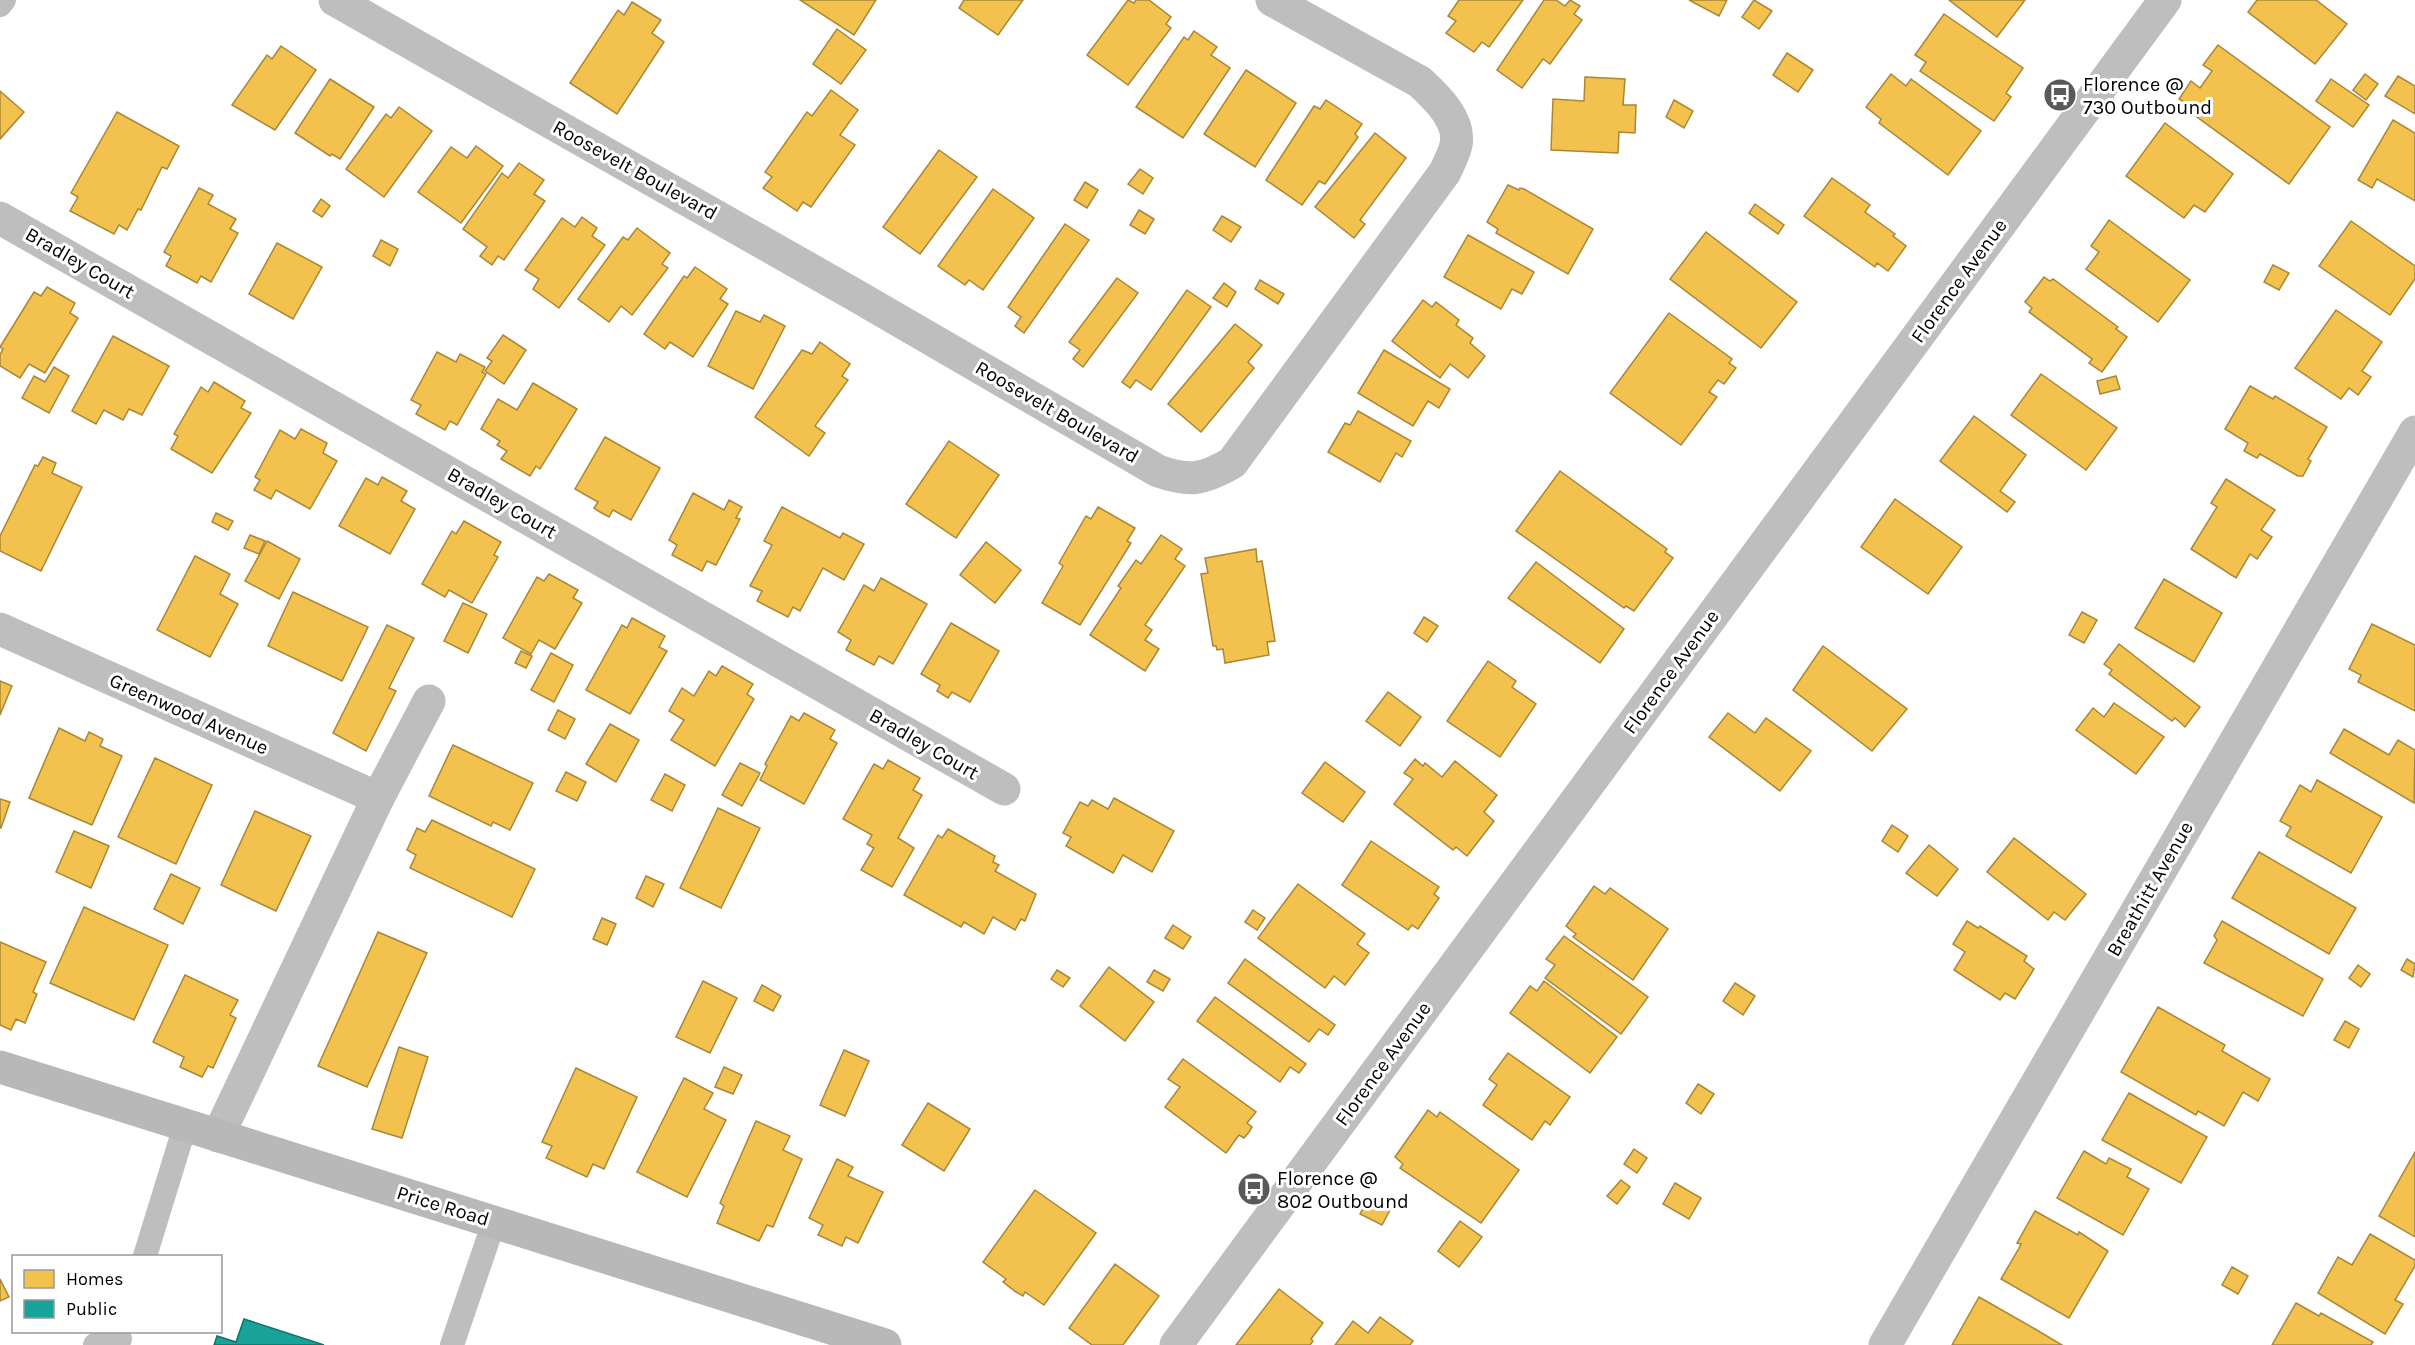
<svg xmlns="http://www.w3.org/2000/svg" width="2415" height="1345" viewBox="0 0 2415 1345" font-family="Karla,sans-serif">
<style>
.homes{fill:#f2c14e;stroke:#a98737;stroke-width:1.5}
.public{fill:#17a398;stroke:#10726a;stroke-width:1.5}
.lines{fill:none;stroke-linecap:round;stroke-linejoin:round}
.lane{stroke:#bebebe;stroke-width:24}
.street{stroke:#bebebe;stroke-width:33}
.secondary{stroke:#b8b8b8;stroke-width:33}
.labels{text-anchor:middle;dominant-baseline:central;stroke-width:6;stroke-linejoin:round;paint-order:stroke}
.poi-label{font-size:20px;fill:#000;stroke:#fff;text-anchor:start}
.street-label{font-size:20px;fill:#000;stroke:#fff}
</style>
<rect width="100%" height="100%" fill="#fff"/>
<g class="homes">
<path d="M800,0H876L854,35Z"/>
<path d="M964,0H1023L998,35L959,8Z"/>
<path d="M1128,0L1134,3L1136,0H1149L1171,17L1166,24L1171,28L1128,85L1087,55Z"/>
<path d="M1459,0H1523L1489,47L1482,42L1474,52L1446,33L1456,21L1448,16Z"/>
<path d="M1544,0H1556L1565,6L1570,0L1580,6L1574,14L1582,20L1550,64L1543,59L1522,88L1497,70Z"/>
<path d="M1689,0H1727L1719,16Z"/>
<path d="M1754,0L1772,11L1759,29L1742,17Z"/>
<path d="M1949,0H2025L1997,37Z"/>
<path d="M2257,0H2316L2347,24L2315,64L2248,12Z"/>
<path d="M632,2L661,20L652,33L664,42L617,114L570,83L618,10L624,15Z"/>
<path d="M1944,14L2023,68L2006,93L2011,97L1994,121L1920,71L1926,62L1915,55Z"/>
<path d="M837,29L866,50L841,84L813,64Z"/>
<path d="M1194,31L1217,47L1211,55L1230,68L1183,138L1136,107L1184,37L1188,40Z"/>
<path d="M2218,45L2330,127L2289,184L2186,109L2189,105L2179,99L2191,81L2200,88L2212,71L2203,65Z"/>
<path d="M281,46L316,70L275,130L232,105L267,55L272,59Z"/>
<path d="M1787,53L1813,70L1798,92L1773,75Z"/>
<path d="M1246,70L1296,103L1255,167L1204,134Z"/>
<path d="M1891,74L1906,86L1911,79L1981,131L1948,175L1879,123L1881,119L1866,107Z"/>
<path d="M2365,74L2378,84L2366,100L2353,90Z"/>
<path d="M2398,76L2415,86V114L2385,96Z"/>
<path d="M1585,77L1625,79L1623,105H1636L1635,133L1619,132L1618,153L1551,150L1553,99L1584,101Z"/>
<path d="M330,79L374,107L340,159L332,154L330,156L295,133Z"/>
<path d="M2331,79L2369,105L2353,127L2316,101Z"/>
<path d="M831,90L858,110L840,135L855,145L811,207L803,202L797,211L763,188L772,177L765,172L807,112L812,116Z"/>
<path d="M0,91L24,112L0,139Z"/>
<path d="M1326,100L1362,124L1355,134L1358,137L1325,184L1319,181L1302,205L1266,180L1314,106L1320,109Z"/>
<path d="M1674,100L1693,111L1684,128L1666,117Z"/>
<path d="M399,107L432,131L384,197L346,169L386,114L391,118Z"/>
<path d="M117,112L179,146L167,169L162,167L141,210L138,209L127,230L119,225L114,234L70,211L78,197L71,193Z"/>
<path d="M2393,120L2415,133V201L2377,179L2372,188L2358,180Z"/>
<path d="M2165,123L2233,174L2205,212L2194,205L2184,218L2126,176Z"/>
<path d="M1375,133L1406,158L1360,220L1365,224L1354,238L1315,207Z"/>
<path d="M476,146L503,166L461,223L418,192L451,147L467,158Z"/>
<path d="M939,150L977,177L920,254L883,227Z"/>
<path d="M519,163L544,180L534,194L545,201L504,260L498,256L492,265L480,256L487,247L463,229L502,173L508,178Z"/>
<path d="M1140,169L1153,178L1143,194L1128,184Z"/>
<path d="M1832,178L1870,205L1865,212L1895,234L1893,236L1906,246L1888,271L1877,263L1875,267L1804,216Z"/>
<path d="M1085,182L1098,190L1087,208L1074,200Z"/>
<path d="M1508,185L1519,190L1520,188L1524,189L1593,229L1568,274L1496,233L1498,229L1487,222Z"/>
<path d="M199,188L213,195L208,204L236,219L230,229L238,233L211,282L201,276L197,283L166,266L171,256L164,252Z"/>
<path d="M993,189L1034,218L983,290L969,280L965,285L938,266Z"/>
<path d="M321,199L330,206L322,217L313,211Z"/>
<path d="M1755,204L1784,225L1778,234L1749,213Z"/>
<path d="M1139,210L1154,219L1145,234L1130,225Z"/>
<path d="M1222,216L1241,227L1231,242L1213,230Z"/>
<path d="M582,217L597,228L592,236L605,245L559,308L533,289L539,279L525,270L562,218L575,227Z"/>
<path d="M2109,220L2190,280L2158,322L2086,269L2099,252L2091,246Z"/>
<path d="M2351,221L2415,266V279L2390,315L2319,266Z"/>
<path d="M1065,224L1089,240L1024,333L1015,326L1021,317L1008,307Z"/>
<path d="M637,228L670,253L662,264L668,268L632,315L621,306L609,322L578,299L623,237L628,240Z"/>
<path d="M1706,232L1797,302L1761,348L1670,279Z"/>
<path d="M1468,235L1534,272L1522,294L1512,289L1501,309L1444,277Z"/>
<path d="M381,240L398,249L390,266L373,256Z"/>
<path d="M277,243L322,267L293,319L249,294Z"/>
<path d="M2273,265L2289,273L2279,290L2264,282Z"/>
<path d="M695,267L727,289L720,299L728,304L693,357L670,342L665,349L644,334L684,276L687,278Z"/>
<path d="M2044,277L2050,281L2053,279L2118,327L2116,329L2127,337L2102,372L2089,363L2092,359L2029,312L2032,308L2025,302Z"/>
<path d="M1117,278L1138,293L1083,367L1073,359L1080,350L1069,342Z"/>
<path d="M1260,280L1284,294L1278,304L1255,289Z"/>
<path d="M1224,283L1236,292L1227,307L1213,298Z"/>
<path d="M47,287L75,303L70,313L78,318L45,373L29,364L20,378L0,366V355L3,349L0,347L34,292L41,296Z"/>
<path d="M1187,290L1211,307L1151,390L1136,380L1130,388L1122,382Z"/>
<path d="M1423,300L1432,307L1436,302L1459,320L1456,325L1473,338L1470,343L1485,356L1468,378L1450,364L1440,378L1392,341Z"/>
<path d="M2336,310L2382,342L2362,371L2371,377L2366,384L2358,395L2349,388L2341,399L2295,368Z"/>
<path d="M736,311L760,322L764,315L785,326L753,389L708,366Z"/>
<path d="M1669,313L1732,359L1729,363L1736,368L1724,384L1718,380L1709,392L1717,397L1681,445L1610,393Z"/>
<path d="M1235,324L1262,345L1248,362L1254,368L1201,432L1168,404Z"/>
<path d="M503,335L526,350L504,384L485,371L492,361L487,358Z"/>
<path d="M113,336L169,366L142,415L129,409L123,420L104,410L96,424L72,411Z"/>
<path d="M820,342L850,364L842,376L848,380L815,426L825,433L809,456L755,417L802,350L812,354Z"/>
<path d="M1384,350L1450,389L1439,408L1428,401L1413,426L1358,393Z"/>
<path d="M437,352L456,362L460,354L485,367L482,372L486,374L457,425L450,421L445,430L416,414L421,405L411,400Z"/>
<path d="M54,367L69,376L49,413L22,398L34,376L45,382Z"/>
<path d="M2041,374L2117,428L2086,470L2011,415Z"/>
<path d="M2116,376L2120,389L2100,394L2097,381Z"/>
<path d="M214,382L245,401L241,408L251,413L212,473L171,449L178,436L174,434L201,387L208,392Z"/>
<path d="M533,383L577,409L540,469L536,466L530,476L501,459L507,451L497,445L500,441L481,429L498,399L517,410Z"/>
<path d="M2250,386L2273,399L2275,396L2327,427L2308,459L2311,461L2303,476H2298L2260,454L2257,458L2244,451L2248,443L2225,429Z"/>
<path d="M1358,411L1411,441L1402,457L1396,453L1380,482L1328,452L1345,423L1350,425Z"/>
<path d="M1974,416L2026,455L2000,491L2015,502L2007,512L1940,461Z"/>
<path d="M301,429L327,443L323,453L337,461L310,509L276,490L271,499L254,490L260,480L255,477L280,430L295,439Z"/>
<path d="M605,437L660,468L631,520L613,510L609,517L600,512L594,508L598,502L575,489Z"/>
<path d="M949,441L999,475L956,538L906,504Z"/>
<path d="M43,457L56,463L52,473L82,487L41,571L0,551V536L35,465L38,466Z"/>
<path d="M1560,471L1667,549L1665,552L1673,558L1634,611L1626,606L1624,608L1516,531Z"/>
<path d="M382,477L407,491L401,501L415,509L390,554L339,526L366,478L378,485Z"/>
<path d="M2226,479L2275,510L2261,530L2272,537L2257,559L2250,554L2236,578L2191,549L2217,507L2211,503Z"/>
<path d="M693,493L724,510L729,500L742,507L736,518L740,519L716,565L707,561L702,571L672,555L677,545L669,540Z"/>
<path d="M1895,499L1962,547L1928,594L1861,547Z"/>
<path d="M782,507L840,538L843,533L864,544L844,580L823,568L800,611L793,607L788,617L757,601L762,591L750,586L772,545L764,541Z"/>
<path d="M1098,507L1135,528L1127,541L1131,543L1080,625L1042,603L1063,566L1059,563L1086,516L1091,519Z"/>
<path d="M216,513L233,521L228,530L212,522Z"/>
<path d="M464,521L501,542L494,555L498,557L472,603L449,590L445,597L422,584L452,531L456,534Z"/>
<path d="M250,535L265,541L259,554L244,548Z"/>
<path d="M1161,535L1182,549L1175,559L1185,566L1145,625L1152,630L1145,640L1159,649L1145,671L1090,635L1121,588L1118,586L1136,560L1141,564Z"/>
<path d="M267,541L300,559L279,599L245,581Z"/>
<path d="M986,542L1021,570L995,603L960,575Z"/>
<path d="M1256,549L1257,562L1262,561L1275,641L1267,642L1269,655L1225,663L1223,649L1217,650L1216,646H1213L1201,574L1208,573L1205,558Z"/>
<path d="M195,556L230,574L220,594L238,604L210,657L157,630Z"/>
<path d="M1536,562L1624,629L1600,663L1508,598Z"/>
<path d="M549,574L578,590L573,598L582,603L555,649L539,640L531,654L503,638L537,577L544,581Z"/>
<path d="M881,578L927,604L893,664L879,656L874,665L846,650L851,640L838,632L864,585L874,591Z"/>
<path d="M2164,579L2222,613L2194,662L2135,628Z"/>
<path d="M293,592L368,627L342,681L268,646Z"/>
<path d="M463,603L487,614L468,653L444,641Z"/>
<path d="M2082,612L2097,620L2084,643L2069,635Z"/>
<path d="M1424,617L1438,626L1427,642L1414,633Z"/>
<path d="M632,618L665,636L659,647L667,651L630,714L586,690L622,625L627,628Z"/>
<path d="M951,623L999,651L970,702L952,692L948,698L937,691L940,685L921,674Z"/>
<path d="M2372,624L2415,645V711L2358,682L2361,675L2349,669Z"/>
<path d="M387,625L414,638L389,688L396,691L366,751L333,733Z"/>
<path d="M2119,644L2200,707L2185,727L2175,718L2172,721L2109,674L2112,670L2104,664Z"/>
<path d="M1823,646L1907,709L1872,751L1793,690Z"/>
<path d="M521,651L532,656L526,668L515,663Z"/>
<path d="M551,653L573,665L554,702L531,690Z"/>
<path d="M1488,661L1516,681L1512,687L1536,704L1500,757L1447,721Z"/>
<path d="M722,666L753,684L747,694L754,699L715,766L671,740L684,720L669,711L682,688L694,696L709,671L716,676Z"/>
<path d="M0,681L12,686L0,715Z"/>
<path d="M1388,692L1421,717L1400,746L1366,721Z"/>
<path d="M2114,703L2164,737L2136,774L2076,730L2093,708L2104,717Z"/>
<path d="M558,710L575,719L565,739L548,730Z"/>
<path d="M804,713L835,730L830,739L837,743L804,804L760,780L767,766L765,764L791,716L799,721Z"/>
<path d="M1728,713L1755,733L1766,718L1811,751L1780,791L1709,737Z"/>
<path d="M610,724L639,740L616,782L586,764Z"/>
<path d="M59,728L85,741L89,732L103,739L100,746L122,756L92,825L29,798Z"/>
<path d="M2344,729L2389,755L2398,740L2415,750L2414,803L2330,753Z"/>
<path d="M453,745L533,783L510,830L493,822L491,826L429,796Z"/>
<path d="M155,758L212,785L176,864L118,837Z"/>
<path d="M1415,759L1423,766L1425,763L1442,777L1455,761L1497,795L1484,812L1494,821L1467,856L1456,847L1453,850L1394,804L1413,779L1404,773Z"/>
<path d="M888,760L920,778L913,790L922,795L898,838L914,848L892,887L861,870L874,848L867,844L872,835L843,819L874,764L883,769Z"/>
<path d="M1325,762L1365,792L1343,822L1302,793Z"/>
<path d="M740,763L760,773L742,806L722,795Z"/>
<path d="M566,772L586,782L577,801L556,791Z"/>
<path d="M665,774L685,785L672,811L651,800Z"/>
<path d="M2317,780L2382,817L2351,873L2286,836L2291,827L2280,821L2300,785L2311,792Z"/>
<path d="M1114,798L1174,831L1152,872L1123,855L1113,873L1066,846L1071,837L1063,833L1080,802L1088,806L1092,800L1108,809Z"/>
<path d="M0,799L10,802L1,828H0Z"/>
<path d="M718,808L760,828L721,908L680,888Z"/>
<path d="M255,811L311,836L276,911L221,885Z"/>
<path d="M432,820L535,869L512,917L410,868L416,855L407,850L417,828L425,832Z"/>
<path d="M1892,825L1908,836L1898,852L1882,841Z"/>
<path d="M948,829L995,856L993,862L999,865L995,871L1036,894L1025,921L1021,919L1015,930L993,917L984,934L964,922L961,927L904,895L938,835L942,838Z"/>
<path d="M74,831L109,846L91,888L56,872Z"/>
<path d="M2014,838L2086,894L2065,920L2054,912L2048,920L1987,872Z"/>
<path d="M1371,841L1439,887L1434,894L1439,898L1418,929L1412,925L1408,930L1342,885Z"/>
<path d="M1929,845L1958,869L1937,896L1906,873Z"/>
<path d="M2259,852L2356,908L2329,954L2232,898Z"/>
<path d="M171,874L200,888L183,924L154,909Z"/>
<path d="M646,876L664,884L653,907L636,898Z"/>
<path d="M1298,884L1365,934L1357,944L1369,953L1345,985L1334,976L1325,988L1258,938Z"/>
<path d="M1594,886L1605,894L1610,888L1668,929L1633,980L1573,937L1576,934L1566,926Z"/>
<path d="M84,907L168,945L134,1020L50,983Z"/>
<path d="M1253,910L1265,918L1257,930L1245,922Z"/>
<path d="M602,918L616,924L607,945L593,939Z"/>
<path d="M1967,921L1978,928L1980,926L2027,956L2024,961L2034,969L2015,999L2005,993L2000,1000L1954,970L1965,952L1953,944Z"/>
<path d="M2222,921L2323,979L2303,1016L2204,963L2217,940L2214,936Z"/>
<path d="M1173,925L1191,937L1183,949L1165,938Z"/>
<path d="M378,932L427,953L367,1087L318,1066Z"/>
<path d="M1564,936L1648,997L1621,1034L1545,978L1555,965L1546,959Z"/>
<path d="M0,942L46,962L33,992L37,994L25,1023L16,1019L11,1030L0,1025Z"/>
<path d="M1245,959L1335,1025L1328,1035L1319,1029L1309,1042L1228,983Z"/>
<path d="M2407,959L2415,964L2413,977L2401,970Z"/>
<path d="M2358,965L2370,974L2361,987L2349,978Z"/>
<path d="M1109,967L1154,1002L1125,1041L1080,1006Z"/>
<path d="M1057,970L1070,978L1063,987L1051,979Z"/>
<path d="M1154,970L1170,979L1163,991L1147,982Z"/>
<path d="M185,975L238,1000L230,1015L236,1018L213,1068L208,1066L202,1077L180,1067L184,1057L153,1042Z"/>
<path d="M703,981L737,998L710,1053L676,1037Z"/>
<path d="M1544,981L1617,1037L1590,1073L1510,1013L1530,986L1537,991Z"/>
<path d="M1735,983L1755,996L1743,1015L1723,1001Z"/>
<path d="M762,985L781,996L773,1011L754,1001Z"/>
<path d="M1215,997L1306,1064L1299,1073L1290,1067L1280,1082L1197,1021Z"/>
<path d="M2158,1007L2225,1045L2222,1051L2270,1079L2258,1101L2243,1092L2224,1126L2198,1111L2196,1115L2121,1072Z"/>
<path d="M2345,1021L2359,1029L2349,1048L2334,1040Z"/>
<path d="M399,1047L428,1057L402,1138L372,1129Z"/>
<path d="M844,1050L869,1061L845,1116L820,1105Z"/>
<path d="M1508,1053L1570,1097L1550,1125L1545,1121L1532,1140L1483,1105L1497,1085L1489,1079Z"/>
<path d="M1183,1059L1256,1112L1247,1123L1252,1127L1249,1132L1244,1138L1239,1135L1226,1153L1165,1107L1180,1087L1168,1079Z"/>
<path d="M724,1067L742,1075L733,1094L715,1087Z"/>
<path d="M576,1068L637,1097L604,1169L593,1164L587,1177L546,1158L552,1146L542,1142Z"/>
<path d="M684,1078L713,1093L704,1109L726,1120L687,1197L637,1172Z"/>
<path d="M1698,1084L1714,1094L1701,1114L1686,1103Z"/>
<path d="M2129,1093L2207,1137L2181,1183L2102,1140Z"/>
<path d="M928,1103L970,1129L944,1171L902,1145Z"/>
<path d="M1428,1110L1437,1117L1440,1112L1519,1170L1481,1223L1400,1168L1403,1164L1395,1157Z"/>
<path d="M756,1121L790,1136L783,1150L802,1159L773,1227L767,1225L759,1241L717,1223L724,1206L720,1203Z"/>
<path d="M1634,1149L1647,1158L1637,1173L1624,1164Z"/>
<path d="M2084,1151L2106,1164L2109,1158L2131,1169L2127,1177L2149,1189L2123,1235L2057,1198Z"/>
<path d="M2415,1152V1237L2379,1216Z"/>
<path d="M837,1159L853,1167L848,1176L883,1192L858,1243L846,1237L842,1246L818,1235L823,1225L809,1218Z"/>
<path d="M1621,1180L1630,1187L1617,1204L1607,1196Z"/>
<path d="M1675,1183L1701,1198L1689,1219L1663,1204Z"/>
<path d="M1035,1190L1096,1233L1044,1305L1025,1292L1023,1296L1016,1292L1003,1282L1006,1279L983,1262Z"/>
<path d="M1368,1199L1390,1210L1382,1225L1360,1214Z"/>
<path d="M2035,1211L2078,1235L2079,1232L2108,1251L2069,1318L2001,1279L2018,1250L2021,1244L2017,1243Z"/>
<path d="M1460,1221L1482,1237L1459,1267L1438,1251Z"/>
<path d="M2370,1234L2415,1260V1266L2395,1300L2403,1304L2385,1334L2318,1293L2338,1257L2352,1265Z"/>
<path d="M1115,1264L1159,1296L1123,1345H1092L1069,1328Z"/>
<path d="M2232,1267L2248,1276L2238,1294L2222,1285Z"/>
<path d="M0,1279L9,1297L0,1301Z"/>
<path d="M1279,1289L1323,1323L1311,1339L1313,1341L1310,1345H1236Z"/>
<path d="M1979,1297L2035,1329L2062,1345H1952Z"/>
<path d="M2296,1303L2319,1316L2321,1313L2373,1342L2371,1345H2272Z"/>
<path d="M1380,1317L1413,1341L1410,1345H1335L1353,1321L1368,1333Z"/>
</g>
<path class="public" d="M244,1319L324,1345H214L217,1336L236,1342Z"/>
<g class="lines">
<g class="lane">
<path d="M0,5L4,0"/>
<path d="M145,1256L185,1126"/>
<path d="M95,1345L120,1339"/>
<path d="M452,1345L494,1222"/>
</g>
<g class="street">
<path d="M335,0L855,295L1158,471C1190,482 1202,480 1232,463L1445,172C1449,163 1454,154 1456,145C1461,120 1436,97 1420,82L1272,0"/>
<path d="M0,218L1004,789"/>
<path d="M0,629L378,798"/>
<path d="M218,1136L378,798L429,701"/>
<path d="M1176,1345L2165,0"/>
<path d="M1885,1345L2415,432"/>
</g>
<path class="secondary" d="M0,1067L885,1345"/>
</g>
<defs>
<symbol id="bus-disc" viewBox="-11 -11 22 22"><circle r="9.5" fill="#595959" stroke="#fff"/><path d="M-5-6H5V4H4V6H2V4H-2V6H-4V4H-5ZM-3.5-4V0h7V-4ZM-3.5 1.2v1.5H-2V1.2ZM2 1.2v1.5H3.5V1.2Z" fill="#fff"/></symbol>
</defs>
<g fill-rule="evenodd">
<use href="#bus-disc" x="2041" y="76" width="38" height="38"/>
<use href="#bus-disc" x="1235" y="1170" width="38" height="38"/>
</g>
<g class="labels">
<g class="poi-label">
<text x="2083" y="84">Florence @<tspan x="2083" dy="23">730 Outbound</tspan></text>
<text x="1277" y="1178">Florence @<tspan x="1277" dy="23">802 Outbound</tspan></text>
</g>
<g class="street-label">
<text transform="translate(635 170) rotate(29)">Roosevelt Boulevard</text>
<text transform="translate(80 263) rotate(30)">Bradley Court</text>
<text transform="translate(1959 281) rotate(-54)">Florence Avenue</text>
<text transform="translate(1057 412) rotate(30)">Roosevelt Boulevard</text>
<text transform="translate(502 503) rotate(30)">Bradley Court</text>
<text transform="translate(1671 672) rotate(-54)">Florence Avenue</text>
<text transform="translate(189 714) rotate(24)">Greenwood Avenue</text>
<text transform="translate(924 744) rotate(30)">Bradley Court</text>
<text transform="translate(2150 889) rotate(-60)">Breathitt Avenue</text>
<text transform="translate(1383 1064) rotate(-54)">Florence Avenue</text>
<text transform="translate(443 1206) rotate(17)">Price Road</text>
</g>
</g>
<rect x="12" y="1255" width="210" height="78" fill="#ffffff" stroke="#999999" stroke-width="1.5"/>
<rect x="24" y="1270" width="30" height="18" fill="#f2c14e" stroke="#999999" stroke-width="1.5"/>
<text x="66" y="1285" font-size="18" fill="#000000">Homes</text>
<rect x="24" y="1300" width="30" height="18" fill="#17a398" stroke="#999999" stroke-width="1.5"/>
<text x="66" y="1315" font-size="18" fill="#000000">Public</text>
</svg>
